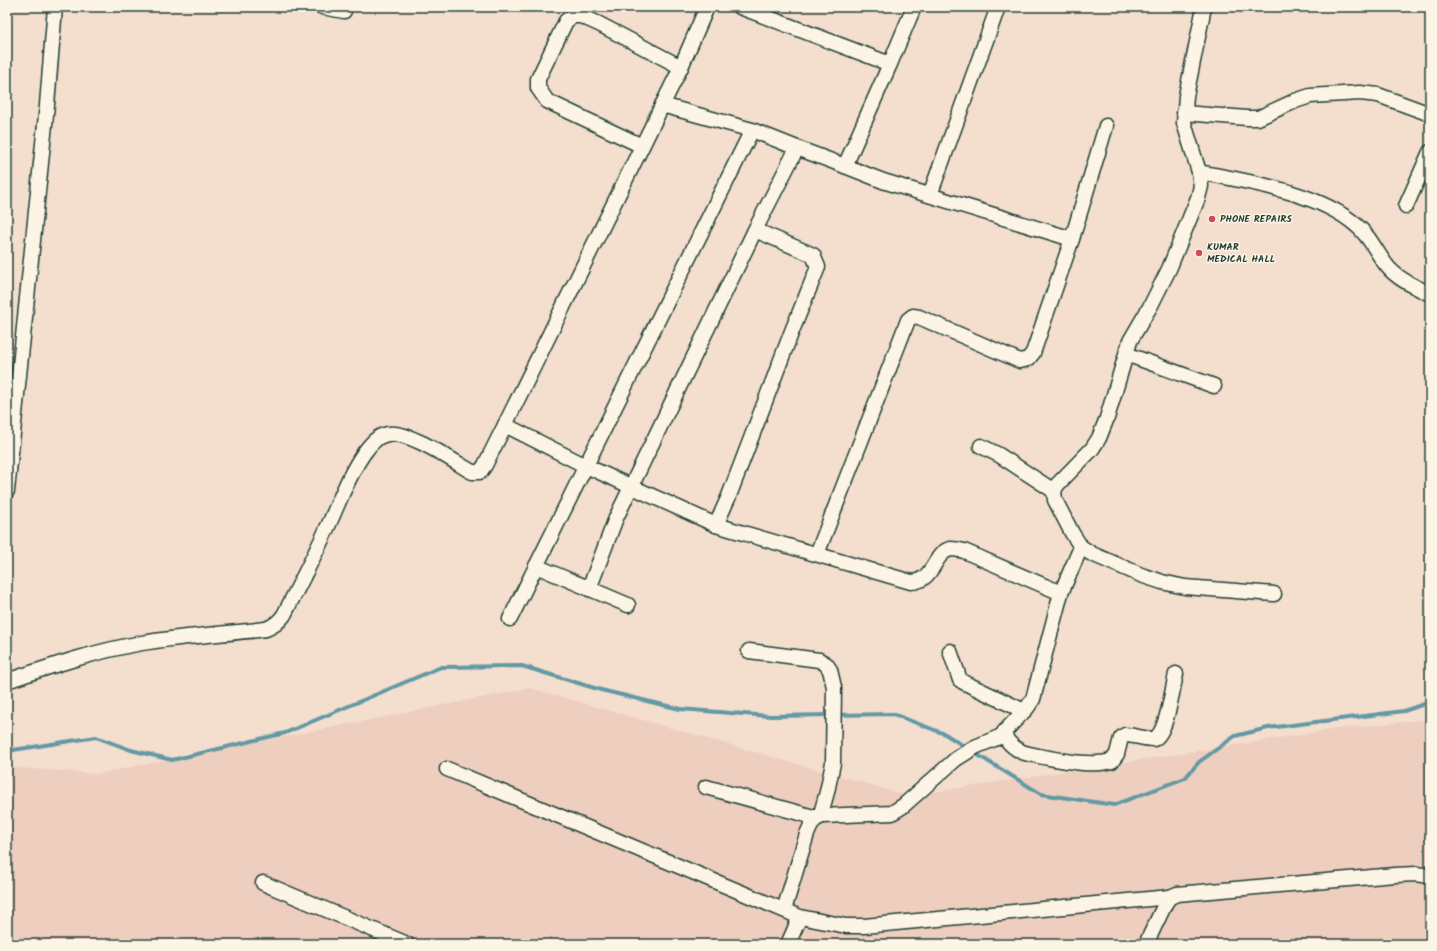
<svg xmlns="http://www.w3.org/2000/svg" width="1437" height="951" viewBox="0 0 1437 951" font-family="Kalam,sans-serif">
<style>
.built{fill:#eecebe}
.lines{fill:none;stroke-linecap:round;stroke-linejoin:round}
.stream{stroke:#6299a5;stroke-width:4}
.minor-casing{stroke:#1f3d34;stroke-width:17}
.minor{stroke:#fcf5e5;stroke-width:14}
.poi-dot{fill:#d1495b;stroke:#fcf5e5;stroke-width:1.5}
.labels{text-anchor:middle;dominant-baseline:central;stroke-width:3;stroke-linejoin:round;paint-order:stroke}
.poi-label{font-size:10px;font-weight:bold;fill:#1f3d34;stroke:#fcf5e5;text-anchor:start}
</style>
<rect width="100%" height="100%" fill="#f4dece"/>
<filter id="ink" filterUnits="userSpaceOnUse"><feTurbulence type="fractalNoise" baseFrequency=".025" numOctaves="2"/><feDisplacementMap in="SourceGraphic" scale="8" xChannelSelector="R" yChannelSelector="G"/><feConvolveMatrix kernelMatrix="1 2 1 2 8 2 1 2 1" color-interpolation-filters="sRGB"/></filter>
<g filter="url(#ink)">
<path class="built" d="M530,688L909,796L1337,729L1430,719V944H7V767L97,774Z"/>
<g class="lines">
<g class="stream">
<path d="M7,751L96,737L131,750L172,760L285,733L441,667L522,666L601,690L680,709L770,716L893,714L945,734L967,748"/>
<path d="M973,752L1041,794L1114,805L1185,778L1199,762L1235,736L1268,728L1404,711L1430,702"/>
</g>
<defs>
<g id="minor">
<path d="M322,7L344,11"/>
<path d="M1204,7L1186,96L1184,123L1199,172L1201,186L1198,198L1169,269L1151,305L1130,341L1107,418L1099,438L1092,449L1057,485L1054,491L1055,500L1072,533L1081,547L1092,554L1141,575L1162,582L1185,587L1274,594"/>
<path d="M890,64L914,7"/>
<path d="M662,105L752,130"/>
<path d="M1184,113L1247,118H1258L1295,101L1310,96L1360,93L1378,95L1430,114"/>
<path d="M642,146L547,101L538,88V79L566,21L573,16H581L599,24L681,67"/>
<path d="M845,166L883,181L1072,239L1106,126"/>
<path d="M1199,172C1248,182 1318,192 1356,225C1370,236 1376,252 1387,266C1397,279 1416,287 1430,294"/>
<path d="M930,195L998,7"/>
<path d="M1406,206L1430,152"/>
<path d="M1126,354L1214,386"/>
<path d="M505,425L586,466L716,525L911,582C935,581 933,552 951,549C955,549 960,550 964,551L1061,593"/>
<path d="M981,446L999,455L1054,491"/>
<path d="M7,491L47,105L55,7"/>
<path d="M716,525L729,496L792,331L818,267L813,255L755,230"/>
<path d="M1081,547L1061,593L1033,699L1027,708L1006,730L1004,732C1005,740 1013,747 1020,751C1025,754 1032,754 1038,756C1061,760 1089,767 1112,761L1117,754L1121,738L1125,735C1134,735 1144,739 1153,739C1166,738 1173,686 1176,674"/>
<path d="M817,554L908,320L913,316L919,317L1020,361L1028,359L1033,353L1072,239"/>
<path d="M536,566L628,605"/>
<path d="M589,589L616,518L755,230L797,148L845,166L890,64L740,7"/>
<path d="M510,619L752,130L797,148"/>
<path d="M749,651L819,660L826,664L830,670L834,687L833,763L827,792L820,817"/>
<path d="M950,651L960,680L963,682L1024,711"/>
<path d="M7,681C51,666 96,651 142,643C183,636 224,634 266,629C274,626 279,622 284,615C299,585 315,555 329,524C340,500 349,474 364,453C369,446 376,437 384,435C405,427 453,461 472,472H480L485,465L505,425L681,67L707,7"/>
<path d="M447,769L800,917L846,926H864L1170,897"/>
<path d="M706,787L817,818"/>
<path d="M263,883L407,944"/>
<path d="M784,910L807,834L812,823L817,818L822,816L892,813L903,806L956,759L975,747L1004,735"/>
<path d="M788,944L800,917"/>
<path d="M1146,944L1166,902L1170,897L1177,894L1395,875L1416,874L1430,876"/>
</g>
</defs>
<use href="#minor" class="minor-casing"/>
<use href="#minor" class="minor"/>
</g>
</g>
<g class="poi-dot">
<circle cx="1212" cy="219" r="4"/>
<circle cx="1199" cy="253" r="4"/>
</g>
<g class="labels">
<g class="poi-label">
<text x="1220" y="219">PHONE REPAIRS</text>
<text x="1207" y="247">KUMAR<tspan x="1207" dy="12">MEDICAL HALL</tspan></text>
</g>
</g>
<rect width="1437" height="951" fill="none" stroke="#fcf5e5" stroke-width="24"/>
<rect x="12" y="12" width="1413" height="927" fill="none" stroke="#1f3d34" stroke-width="1.5" filter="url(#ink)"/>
</svg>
